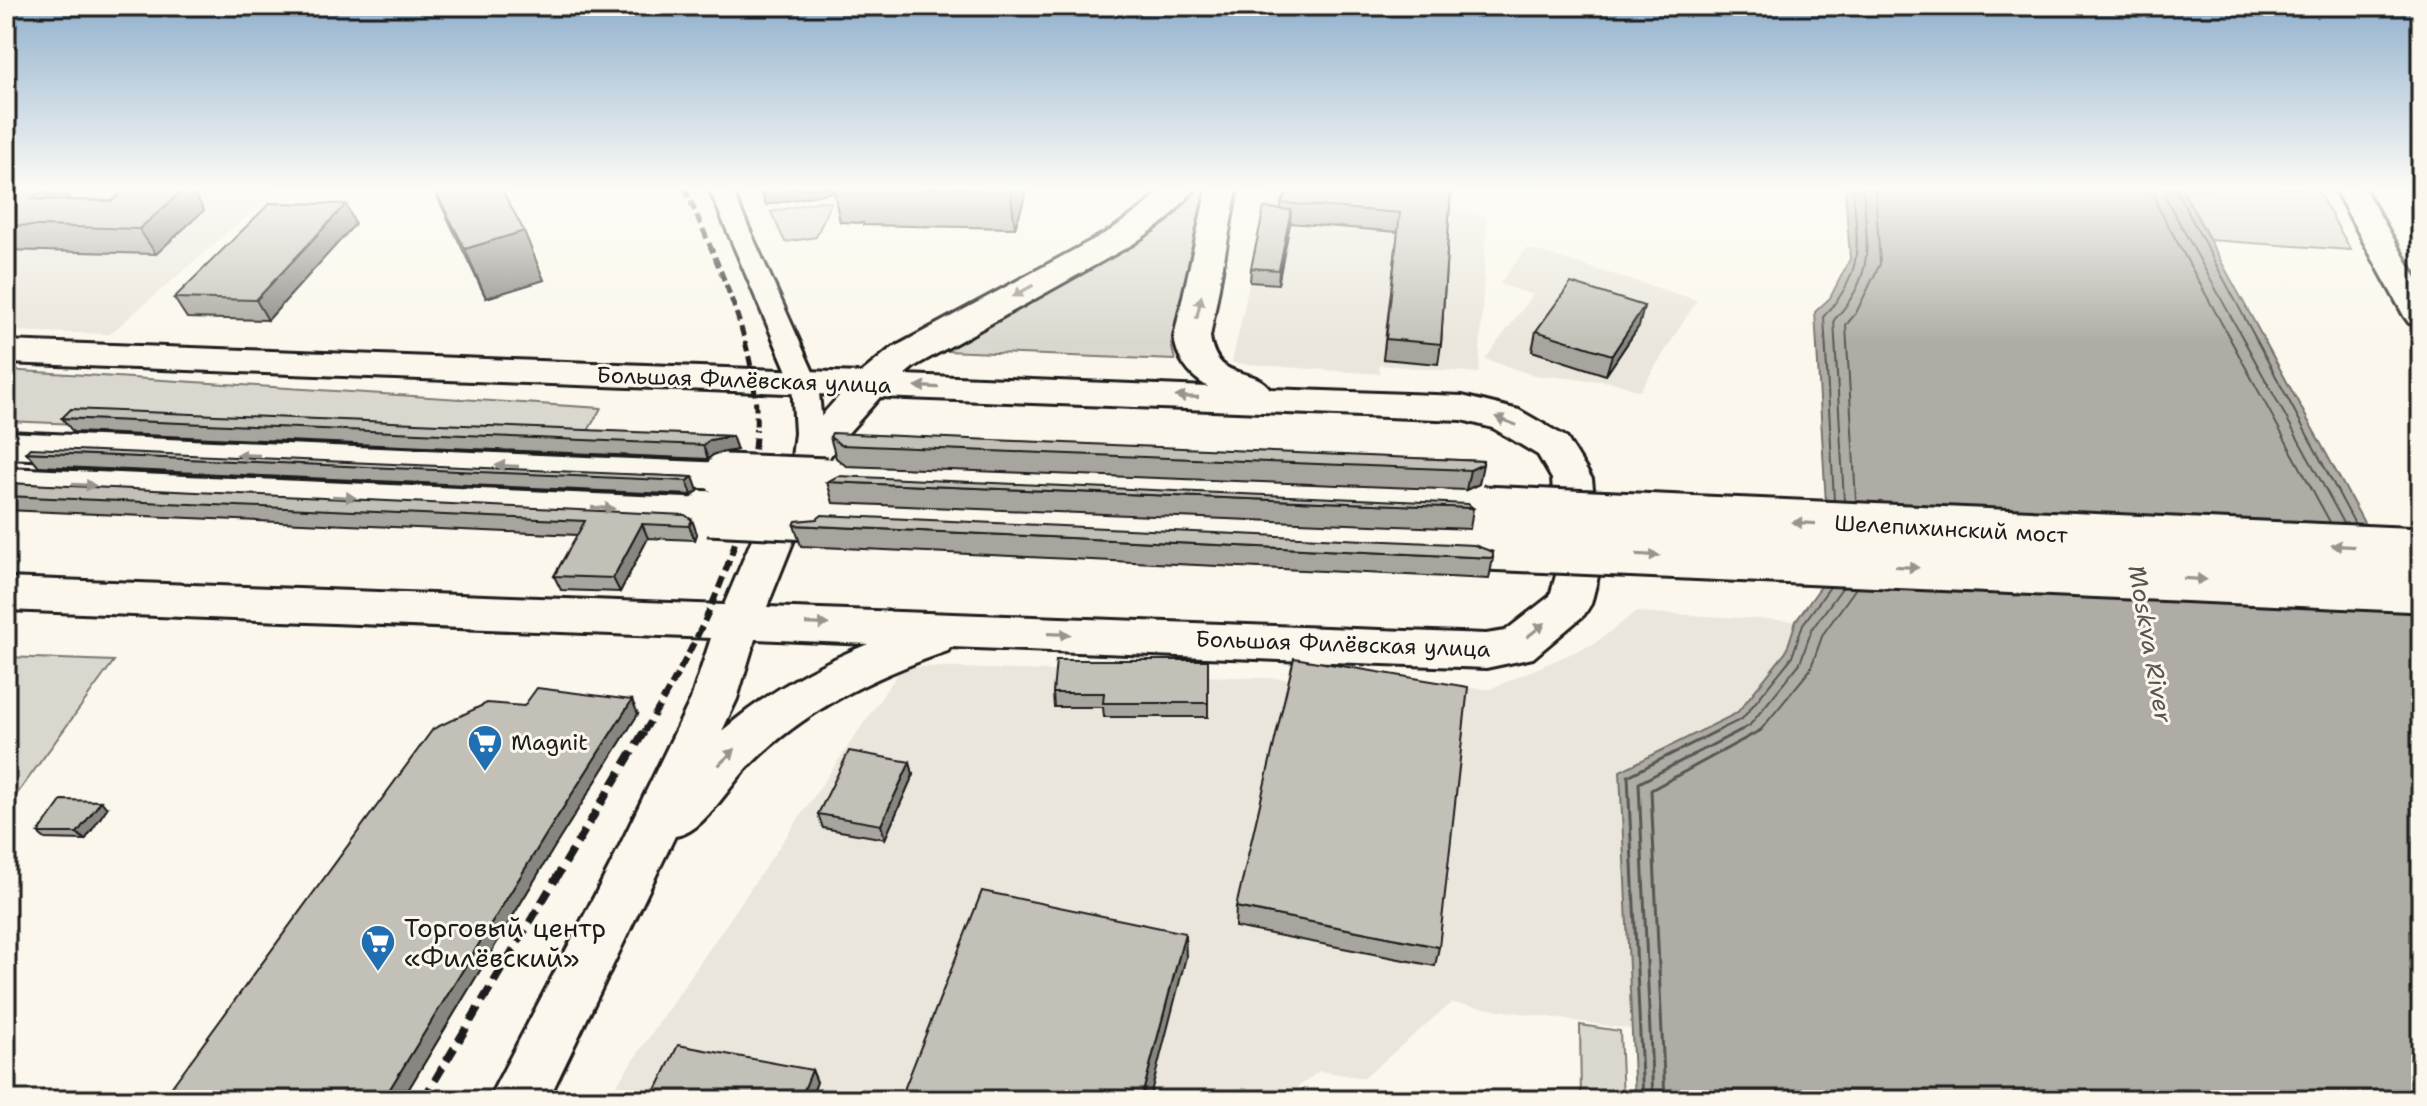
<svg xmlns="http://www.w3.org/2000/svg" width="2427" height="1106" viewBox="0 0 2427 1106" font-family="'Shantell Sans',sans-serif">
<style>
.built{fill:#eae6dc}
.green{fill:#dad7ce;stroke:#7b7a75;stroke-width:2}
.water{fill:#afaca5;stroke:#74726e;stroke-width:2}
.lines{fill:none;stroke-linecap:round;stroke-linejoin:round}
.shore-far1{stroke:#575653;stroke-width:2}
.shore{stroke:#575653;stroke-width:3}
.street-casing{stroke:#1c1c1c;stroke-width:6}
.secondary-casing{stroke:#1c1c1c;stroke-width:6}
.street{fill:#fbf7ec;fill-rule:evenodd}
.secondary{fill:#fbf7ec;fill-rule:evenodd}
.rail-far2{stroke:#1c1c1c;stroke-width:5;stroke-dasharray:10 5;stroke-linecap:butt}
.rail-far1{stroke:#1c1c1c;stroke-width:6;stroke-dasharray:12 6;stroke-linecap:butt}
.rail{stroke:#1c1c1c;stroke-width:8;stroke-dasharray:15 8;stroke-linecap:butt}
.secondary-bridge-casing{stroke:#1c1c1c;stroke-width:49;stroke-linecap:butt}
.secondary-bridge{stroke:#fbf7ec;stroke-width:43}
.wall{fill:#a8a59e;stroke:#1c1c1c;stroke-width:2}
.shaded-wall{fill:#888681;stroke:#1c1c1c;stroke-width:2}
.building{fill:#c3c0b8;stroke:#1c1c1c;stroke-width:2}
.oneway{fill:#97948e}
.labels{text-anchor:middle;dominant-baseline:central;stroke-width:6;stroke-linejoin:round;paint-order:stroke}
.street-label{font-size:22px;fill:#1c1c1c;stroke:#fbf7ec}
.poi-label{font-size:22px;fill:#1c1c1c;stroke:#fbf7ec;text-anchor:start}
.water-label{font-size:24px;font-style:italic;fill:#575653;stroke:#fbf7ec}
.near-poi-label{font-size:26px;fill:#1c1c1c;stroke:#fbf7ec;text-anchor:start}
</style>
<rect width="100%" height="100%" fill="#fbf7ec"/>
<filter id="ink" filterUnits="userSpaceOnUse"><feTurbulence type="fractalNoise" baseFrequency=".0125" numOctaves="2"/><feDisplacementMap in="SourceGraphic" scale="16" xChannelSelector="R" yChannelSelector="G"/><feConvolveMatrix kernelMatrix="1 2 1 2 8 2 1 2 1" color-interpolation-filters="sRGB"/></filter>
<g filter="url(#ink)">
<g class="built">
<path d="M41,188H279L110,334L6,331V215Z"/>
<path d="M1270,188H1336L1487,217L1479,373L1379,365L1380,374L1232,363Z"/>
<path d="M1527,248L1697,300L1640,391L1612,382L1533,375L1485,359L1533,295L1499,284Z"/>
<path d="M1636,612L1796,621L1786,652L1736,713L1620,771L1631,1029L1451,1003L1364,1078L1319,1071L1282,1100H606L903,666L1292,679L1490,689L1595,643Z"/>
</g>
<g class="green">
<path d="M1199,188H1206L1171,344L1175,360L943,351L1125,248L1165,222Z"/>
<path d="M2182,188H2316L2351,250L2210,240Z"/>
<path d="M820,201L831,202L816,237L785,242L771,212Z"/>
<path d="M6,370L601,408L580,445L6,421Z"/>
<path d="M6,657L114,661L6,809Z"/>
<path d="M1580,1025L1620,1031L1623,1100H1581Z"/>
</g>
<path class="water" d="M1845,188H2181L2421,627V1100H1635L1620,771L1737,713L1786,652L1796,621L1830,574L1815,312L1830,298L1850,259Z"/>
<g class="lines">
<g class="shore-far1">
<path d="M2153,188L2157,205L2330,522"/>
<path d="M2165,188L2167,200L2344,523"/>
<path d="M2175,188L2355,524"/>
<path d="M1834,500L1824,316C1866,271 1857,244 1853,188"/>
<path d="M1844,501L1834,320C1876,275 1867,244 1863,188"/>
<path d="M1856,501L1846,325L1856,313L1880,264L1875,188"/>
<path d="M1715,732L1742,719L1792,657L1803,624L1830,587"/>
<path d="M1737,732L1749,726L1800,663L1812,629L1842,588"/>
<path d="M1759,732L1810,670L1823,634L1856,588"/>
</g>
<g class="shore">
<path d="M1643,1100L1628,776L1719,730"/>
<path d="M1653,1100L1639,783L1741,730"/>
<path d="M1665,1100L1651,790L1761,730"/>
</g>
<defs>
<path id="street" d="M709,188H731L818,383L823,433L819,465L815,472L805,474L795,472L791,465L795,433L792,383Z"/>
<g id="secondary">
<path d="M1163,188H1196L1168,219L1133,244L915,366L904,375L1208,387C1188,375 1177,359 1174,337L1207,188H1237L1210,337C1217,384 1254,365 1270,389L1462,396L1519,410L1566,437L1592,479L1601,565L1591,604L1584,615L1533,658L1486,668L950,647L948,651C873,677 804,710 748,767C728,787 702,834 675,836L548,1100H488L609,868L691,699L711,638L6,610V578L724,605C758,527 780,459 840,395L6,363V341L861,373L889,350L1111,230L1146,205ZM880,397L1462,420L1493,428L1538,455L1552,479L1559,565L1550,596L1505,631L1486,634L767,607L824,465L840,442ZM755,639L868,644C814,666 766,693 722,731L737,699Z"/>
<path d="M2334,188H2364L2421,286V326L2409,323L2404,316Z"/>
<path d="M6,432L725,463L739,467L745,476L739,485L725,489L6,458Z"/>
<path d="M6,468L708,499L722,503L728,513L722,523L708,527L6,494Z"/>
</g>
</defs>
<use href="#street" class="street-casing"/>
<use href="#secondary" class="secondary-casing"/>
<use href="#street" class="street"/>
<use href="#secondary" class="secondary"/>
<path class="rail-far2" d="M685,188C717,264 760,346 756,431"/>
<path class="rail-far1" d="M644,732C701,638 750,541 756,429"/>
<path class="rail" d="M423,1100L645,730"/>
<defs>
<g id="secondary-bridge">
<path d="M725,476L827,480"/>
<path d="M1482,508L2421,550"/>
<path d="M708,513L812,518"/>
<path d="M1486,548L2421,590"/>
</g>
</defs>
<use href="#secondary-bridge" class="secondary-bridge-casing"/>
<use href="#secondary-bridge" class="secondary-bridge"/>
</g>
<g class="wall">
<path d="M6,188L70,200L112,201L127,188H191L204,210L156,254L6,250Z"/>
<path d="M433,188H501L544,280L486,298Z"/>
<path d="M758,188H831L832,192L766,205Z"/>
<path d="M833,188H1024L1025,197L1015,228L863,225V223L840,222Z"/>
<path d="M1451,188L1441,344L1438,364L1383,359L1398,232L1290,223L1278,284L1250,282L1251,268L1281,210V203Z"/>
<path d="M355,224L268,320L187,318L174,298Z"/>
<path d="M1644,306L1639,326L1606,375L1532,351L1536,331Z"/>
<path d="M62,418L732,436L737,450L714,454L708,459L73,432Z"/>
<path d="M830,437L1483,461L1479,484L1466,490L846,466L836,458Z"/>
<path d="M26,452L693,477L698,491L692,495L38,466Z"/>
<path d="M827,482L1473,508L1470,529L833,503Z"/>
<path d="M6,483L692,520L697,534L695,540L648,538L620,592L561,590L554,576L577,535L6,510Z"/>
<path d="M794,525L1493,558L1489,579L801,546Z"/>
<path d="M1208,660V717H1104L1103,707H1054L1053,693Z"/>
<path d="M524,706L638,714L555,846L402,1100H170L165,1096Z"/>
<path d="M910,762L913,775L885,839L823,828L818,814Z"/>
<path d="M107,808L85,840L45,839L38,833Z"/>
<path d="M1236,907L1439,947L1435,966L1235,927Z"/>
<path d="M812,1070L817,1082L810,1100H656L653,1096Z"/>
</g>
<g class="shaded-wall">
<path d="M45,188H62L73,204L31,199Z"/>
<path d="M186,188H191L204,210L156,254L139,229Z"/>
<path d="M762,188H831L832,192L766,205Z"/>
<path d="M1010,188H1024L1025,197L1015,228Z"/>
<path d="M346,204L355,224L268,320L256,300Z"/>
<path d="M1291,210L1290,224L1278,284L1279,270Z"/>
<path d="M524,231L544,280L486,298L465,249Z"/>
<path d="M1644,306L1639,326L1606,375L1612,355Z"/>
<path d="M732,436L737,450L714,454L708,459L703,445L710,440Z"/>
<path d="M1483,464L1479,484L1466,490L1470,470Z"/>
<path d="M693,477L698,491L692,495L687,481Z"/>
<path d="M692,520L697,534L695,540L689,526Z"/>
<path d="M642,524L648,538L620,592L613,578Z"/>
<path d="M632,700L638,714L555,846L402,1100H383L547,833Z"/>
<path d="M910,762L913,775L885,839L881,825Z"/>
<path d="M101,801L107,808L85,840L77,833Z"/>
<path d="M1185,933L1186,957L1149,1100H1141Z"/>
<path d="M812,1070L817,1082L810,1100H800Z"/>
</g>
<g class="building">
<path d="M6,188H45L31,199L112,201L127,188H186L139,229L6,225Z"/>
<path d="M434,188H501L524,231L465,249Z"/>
<path d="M1290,188H1451L1441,344L1386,339L1400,213L1281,203Z"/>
<path d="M270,203L346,204L256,300L174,298Z"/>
<path d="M1264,208L1291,210L1279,270L1251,268Z"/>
<path d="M1571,283L1644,306L1612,355L1536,331Z"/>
<path d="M71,409L732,436L710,440L703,445L62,418Z"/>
<path d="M832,433L1483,461V464L1470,470L841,445L830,437Z"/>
<path d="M30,448L693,477L687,481L26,452Z"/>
<path d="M838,476L1468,504L1473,508L827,482Z"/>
<path d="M6,483L685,515L692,520L689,526L642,524L613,578L554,576L585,521L6,496Z"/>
<path d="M822,515L1474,545L1493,552V558L794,525L796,521L817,519Z"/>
<path d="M1294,658L1468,687L1439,947L1236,907Z"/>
<path d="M1056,660H1208V703H1103L1104,693H1053Z"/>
<path d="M537,688L632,700L547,833L383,1100H188L165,1096L433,729L487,703L524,706Z"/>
<path d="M849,751L910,762L881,825L818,814Z"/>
<path d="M62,800L101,801L77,833H38Z"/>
<path d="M982,891L1185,933L1141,1100H900Z"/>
<path d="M678,1045L812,1070L800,1100H676L653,1096Z"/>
</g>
<defs><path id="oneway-solid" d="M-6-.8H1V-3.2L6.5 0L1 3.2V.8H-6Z" transform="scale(2)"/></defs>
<g class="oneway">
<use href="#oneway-solid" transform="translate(1023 291) rotate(151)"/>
<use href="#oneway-solid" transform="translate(1199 307) rotate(-78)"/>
<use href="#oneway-solid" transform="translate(927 387) rotate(-177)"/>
<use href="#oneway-solid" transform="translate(1187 397) rotate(-178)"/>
<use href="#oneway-solid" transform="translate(1506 421) rotate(-158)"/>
<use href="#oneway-solid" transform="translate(248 455) rotate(-178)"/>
<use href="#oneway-solid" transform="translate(507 466) rotate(-178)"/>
<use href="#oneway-solid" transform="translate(84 485) rotate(3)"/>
<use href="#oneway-solid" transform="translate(344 497) rotate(3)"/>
<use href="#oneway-solid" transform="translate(603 508) rotate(3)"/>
<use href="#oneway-solid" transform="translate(1804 523) rotate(-177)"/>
<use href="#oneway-solid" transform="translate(2343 546) rotate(-177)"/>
<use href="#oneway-solid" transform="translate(1648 555) rotate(3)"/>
<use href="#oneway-solid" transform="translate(1907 567) rotate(3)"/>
<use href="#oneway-solid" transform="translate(2195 579) rotate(3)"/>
<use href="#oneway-solid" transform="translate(817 624) rotate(2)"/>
<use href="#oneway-solid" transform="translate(1536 630) rotate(-38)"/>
<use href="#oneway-solid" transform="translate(1059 634) rotate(2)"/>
<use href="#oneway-solid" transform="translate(727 757) rotate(-45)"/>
</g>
</g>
<linearGradient id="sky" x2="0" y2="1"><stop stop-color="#91b1cd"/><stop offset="0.55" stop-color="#fdfbf6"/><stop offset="1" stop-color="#fdfbf6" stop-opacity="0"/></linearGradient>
<rect width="2427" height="343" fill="url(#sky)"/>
<defs>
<symbol id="supermarket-pin" viewBox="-11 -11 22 30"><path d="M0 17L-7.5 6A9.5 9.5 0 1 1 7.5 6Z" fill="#1f6fb2" stroke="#fbf7ec"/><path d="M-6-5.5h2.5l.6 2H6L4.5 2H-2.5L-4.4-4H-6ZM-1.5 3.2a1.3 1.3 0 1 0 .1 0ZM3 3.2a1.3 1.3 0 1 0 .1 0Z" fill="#fff"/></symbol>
</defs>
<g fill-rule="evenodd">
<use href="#supermarket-pin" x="465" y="722" width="40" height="54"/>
<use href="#supermarket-pin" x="358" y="922" width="40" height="54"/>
</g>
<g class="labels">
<g class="street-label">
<text transform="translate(744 380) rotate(2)">Большая Филёвская улица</text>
<text transform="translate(1951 529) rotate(3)">Шелепихинский мост</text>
<text transform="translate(1343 644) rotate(2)">Большая Филёвская улица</text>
</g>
<g class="poi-label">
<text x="511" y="742">Magnit</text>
</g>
<g class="water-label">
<text transform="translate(2150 644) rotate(80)">Moskva River</text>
</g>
<g class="near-poi-label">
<text x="404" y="927">Торговый центр<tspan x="404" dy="30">«Филёвский»</tspan></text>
</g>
</g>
<rect width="2427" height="1106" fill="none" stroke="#fbf7ec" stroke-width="32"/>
<rect x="16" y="16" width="2395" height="1074" fill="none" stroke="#1c1c1c" stroke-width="3" filter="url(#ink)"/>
</svg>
